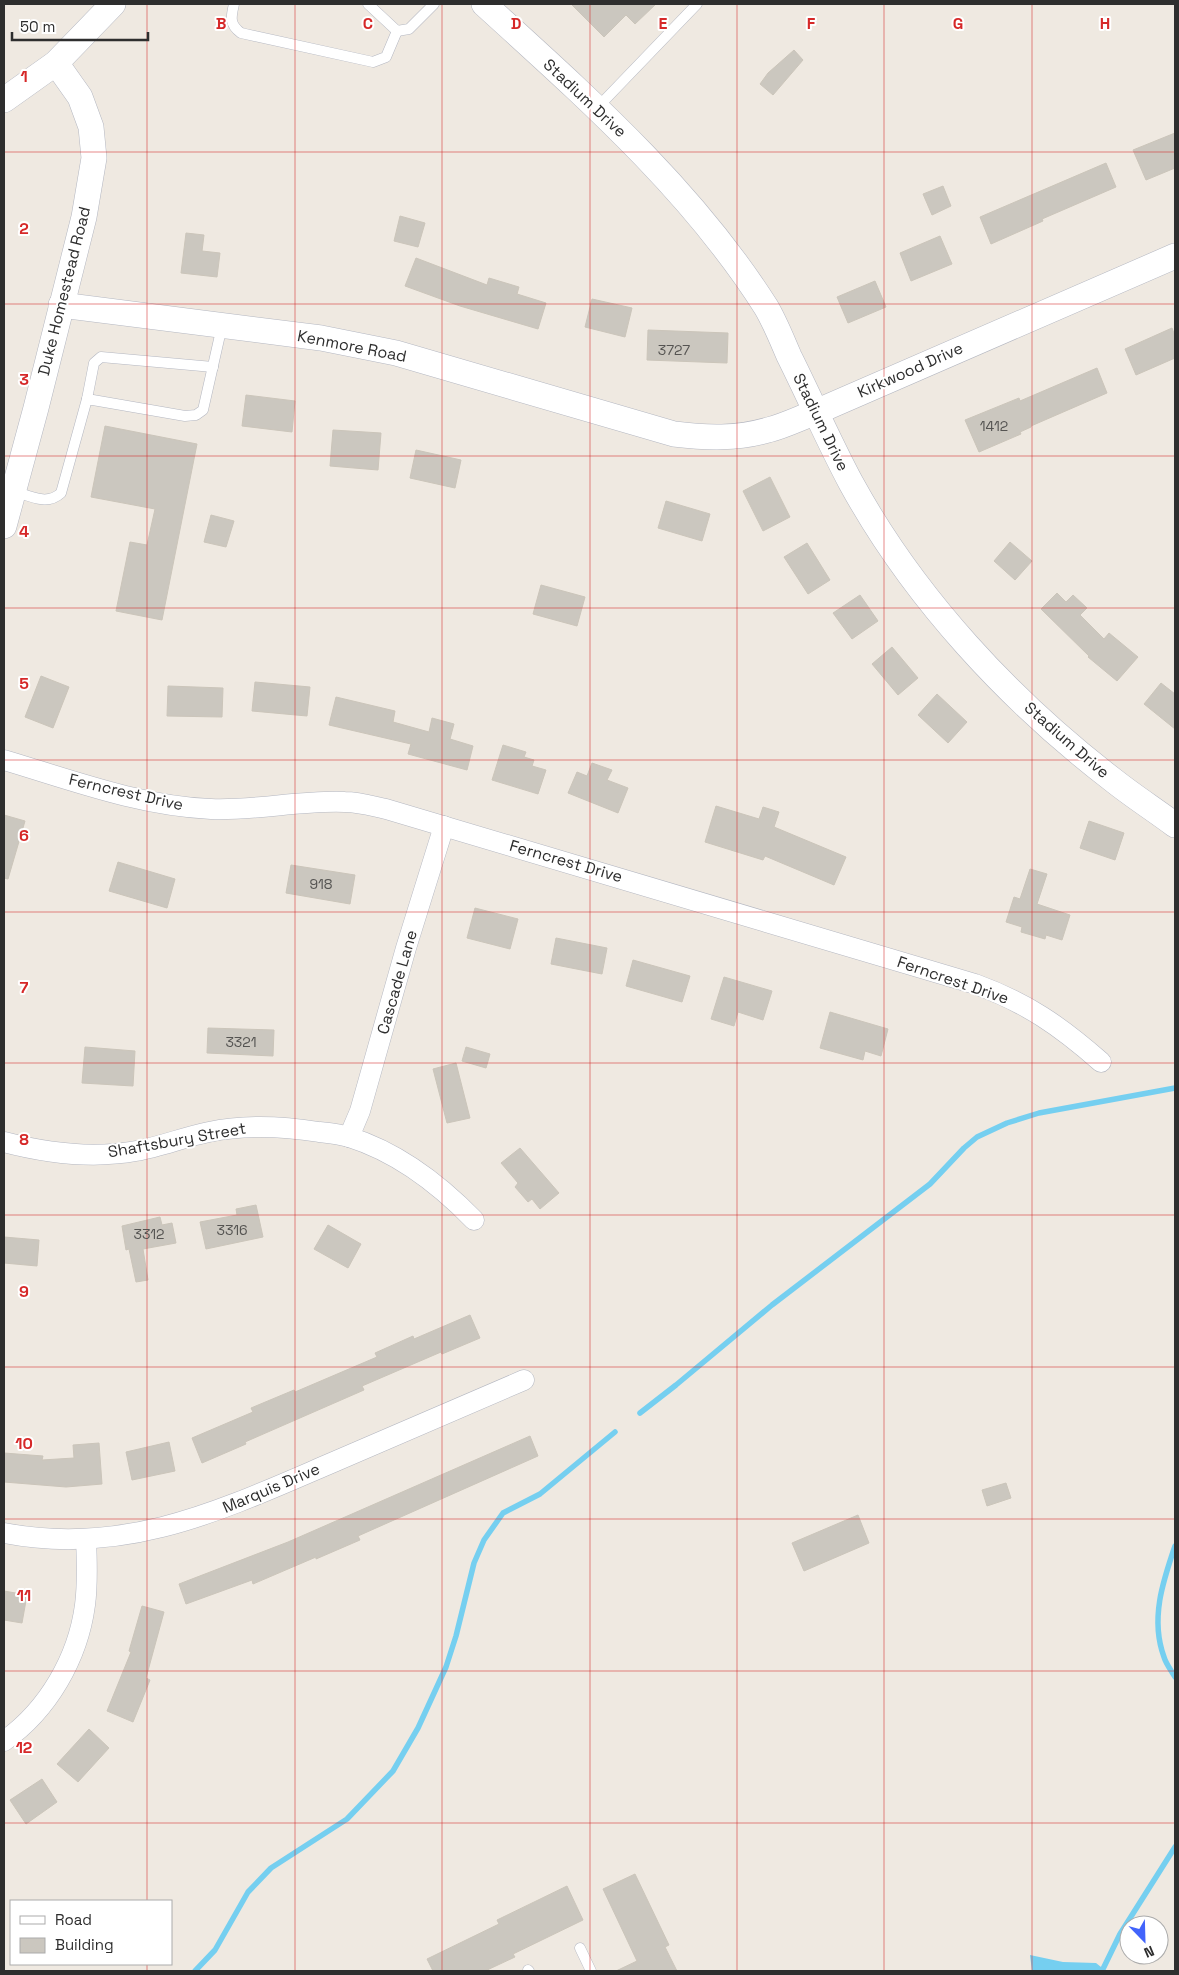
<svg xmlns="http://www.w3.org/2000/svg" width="1179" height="1975" viewBox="0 0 1179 1975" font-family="'Space Grotesk',sans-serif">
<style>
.water{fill:#75cff0}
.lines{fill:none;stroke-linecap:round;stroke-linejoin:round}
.stream{stroke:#75cff0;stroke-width:5.5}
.building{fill:#cbc7bf;stroke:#cbc5ba}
.service-casing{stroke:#b4b7c1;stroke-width:11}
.minor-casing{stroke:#b4b7c1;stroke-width:21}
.tertiary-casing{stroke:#b4b7c1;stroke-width:26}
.service{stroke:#fff;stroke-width:10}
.minor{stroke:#fff;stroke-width:20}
.tertiary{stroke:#fff;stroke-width:25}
.grid{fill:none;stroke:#d62828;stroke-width:1;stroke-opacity:0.55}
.labels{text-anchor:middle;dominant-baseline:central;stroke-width:4;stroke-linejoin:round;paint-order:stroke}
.number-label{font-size:14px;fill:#555452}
.street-label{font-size:16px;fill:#2e2e2e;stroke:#fff}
.grid-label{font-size:16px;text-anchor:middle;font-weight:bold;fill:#d62828;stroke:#fff;stroke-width:4;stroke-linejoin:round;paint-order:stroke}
</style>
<rect width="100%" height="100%" fill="#efe9e1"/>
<path class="water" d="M1030,1955L1063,1962L1096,1963L1106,1971H1032Z"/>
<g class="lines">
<g class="stream">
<path d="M640,1413L676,1385L772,1305L930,1184L964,1148L977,1137L1007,1123L1039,1113L1175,1088"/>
<path d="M1175,1546C1163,1581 1150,1619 1164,1657C1166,1664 1171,1670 1175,1677"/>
<path d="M195,1971L215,1950L248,1892L271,1868L347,1819L393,1771L418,1728L446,1667L456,1636L474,1563L484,1540L503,1513L540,1494L615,1432"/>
<path d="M1102,1971L1120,1934L1175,1847"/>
</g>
</g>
<g class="building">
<path d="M571,4H656L635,24L626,15L604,37Z"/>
<path d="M794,50L803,60L773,95L760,84L768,73Z"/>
<path d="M1175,133V168L1146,180L1133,150Z"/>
<path d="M1106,163L1116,187L1042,219L1043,221L991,244L980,217Z"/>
<path d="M943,186L951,206L932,215L923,194Z"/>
<path d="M400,216L425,223L418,247L394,241Z"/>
<path d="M186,233L204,235L202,251L220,253L217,277L181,273Z"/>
<path d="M940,236L952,264L911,281L900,253Z"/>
<path d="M416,258L487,285L489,278L519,287L517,294L546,303L538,329L460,306L405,286Z"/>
<path d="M875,281L886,307L848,323L837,297Z"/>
<path d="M592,299L632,308L625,337L585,327Z"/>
<path d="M1172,328L1175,336V358L1136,375L1125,349Z"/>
<path d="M648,330L728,333L727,363L647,360Z"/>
<path d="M1097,368L1107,393L1031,426V427L1020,432L1021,434L979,452L965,420L1019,398L1020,401Z"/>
<path d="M246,395L295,401L292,432L242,426Z"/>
<path d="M105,426L197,444L162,620L116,611L130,542L147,545L155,509L91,497Z"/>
<path d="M333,430L381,433L378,470L330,466Z"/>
<path d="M416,450L461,460L455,488L410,478Z"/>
<path d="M770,477L790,517L763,531L743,491Z"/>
<path d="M666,501L710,514L702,541L658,528Z"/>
<path d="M211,515L234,521L226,547L204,542Z"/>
<path d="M1010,542L1032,561L1015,580L994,561Z"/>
<path d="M807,543L830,580L808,594L784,557Z"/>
<path d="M541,585L585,597L577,626L533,614Z"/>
<path d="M1057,593L1066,602L1073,595L1087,608L1080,615L1104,639L1109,633L1138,657L1117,681L1088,657L1089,656L1041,609Z"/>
<path d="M860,595L878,621L852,639L833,613Z"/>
<path d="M892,647L918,678L898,695L872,664Z"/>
<path d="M41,676L69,687L53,728L25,717Z"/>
<path d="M255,682L310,687L307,716L252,711Z"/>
<path d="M1161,683L1175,694V729L1144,704Z"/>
<path d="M168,686L223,688L222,717L167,716Z"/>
<path d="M937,694L967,722L948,743L918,715Z"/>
<path d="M336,697L395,711L393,722L429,732L432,718L454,724L450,739L473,746L467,770L408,754L411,744L329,725Z"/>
<path d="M503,745L526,752L524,757L534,760L532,766L546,770L538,794L492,780Z"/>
<path d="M592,763L612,770L607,780L628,788L618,813L568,793L577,772L587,776Z"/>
<path d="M716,806L759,819L763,807L779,812L774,827L846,857L834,885L765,856L763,860L705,842Z"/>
<path d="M4,815L25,821L8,879L4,878Z"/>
<path d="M1089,821L1124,833L1115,860L1080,848Z"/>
<path d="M118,862L175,879L167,908L109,891Z"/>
<path d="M291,865L355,875L350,904L286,893Z"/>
<path d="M1030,869L1047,874L1037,904L1070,915L1062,940L1046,935L1045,939L1021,932L1022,927L1006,922L1014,897L1020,899Z"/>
<path d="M475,908L518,919L510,949L467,938Z"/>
<path d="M556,938L607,948L602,974L551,964Z"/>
<path d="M633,960L690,976L682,1002L626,986Z"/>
<path d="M724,977L772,991L763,1020L738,1012L734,1026L711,1019Z"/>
<path d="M830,1012L888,1029L881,1056L865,1051L863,1060L820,1048Z"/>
<path d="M208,1028L274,1030L273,1056L207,1053Z"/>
<path d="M85,1047L135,1051L133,1086L82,1083Z"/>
<path d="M466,1047L490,1054L486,1068L462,1061Z"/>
<path d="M456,1063L470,1118L447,1123L433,1069Z"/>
<path d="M520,1148L559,1193L540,1209L532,1199L528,1202L515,1187L518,1183L501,1163Z"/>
<path d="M256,1205L263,1237L206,1249L200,1222L237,1215L236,1209Z"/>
<path d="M160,1217L162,1225L172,1223L176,1243L143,1249L148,1280L136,1282L129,1249L126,1250L122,1226Z"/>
<path d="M328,1225L361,1244L348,1268L314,1249Z"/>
<path d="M4,1237L39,1240L37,1266L4,1263Z"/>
<path d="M470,1315L480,1338L442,1354L441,1352L362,1386L364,1390L245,1442L246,1444L202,1463L192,1438L253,1412L251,1408L294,1390L295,1392L377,1357L375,1353L413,1336L414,1339Z"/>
<path d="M530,1436L538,1456L358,1536L360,1540L316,1559V1557L253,1584L252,1580L186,1604L179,1584L288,1542Z"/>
<path d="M169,1442L175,1471L132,1480L126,1452Z"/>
<path d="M99,1443L102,1484L66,1487L4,1482V1453L43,1456L42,1460L74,1458L73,1445Z"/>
<path d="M1006,1483L1011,1498L987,1506L982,1490Z"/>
<path d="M858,1515L869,1543L804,1571L792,1543Z"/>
<path d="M4,1591L27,1595L22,1623L4,1620Z"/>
<path d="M142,1606L164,1612L146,1678L150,1680L133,1722L107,1711L131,1652L129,1651Z"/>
<path d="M89,1729L109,1748L78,1782L57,1764Z"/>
<path d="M42,1779L57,1802L26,1824L10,1800Z"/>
<path d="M635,1874L669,1945L665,1947L677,1971H616L637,1961L603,1889Z"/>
<path d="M567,1886L583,1920L513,1954L515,1957L485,1971H433L427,1959L499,1924L497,1920Z"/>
</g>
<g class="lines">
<defs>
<g id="service">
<path d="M234,4C231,17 229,24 241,33L373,62L386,57L397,31"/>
<path d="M368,4L397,31"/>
<path d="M397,31L409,29L434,4"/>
<path d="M597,108L697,4"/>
<path d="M87,399L94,363L101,357L213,367"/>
<path d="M14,491C30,496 47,506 61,493L87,399L185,416L196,415L203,410L222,326"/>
<path d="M580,1948L591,1971"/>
<path d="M528,1970L529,1971"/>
</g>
<g id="minor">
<path d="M4,760C71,780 140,806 211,809C256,811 300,800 345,802C359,802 372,806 386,809L975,984C1027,1003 1060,1026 1101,1062"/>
<path d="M349,1137L360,1111L406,948L444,826"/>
<path d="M4,1142C46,1153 92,1159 136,1151C160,1147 184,1137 209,1132C246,1124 282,1126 319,1132C328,1133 339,1134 349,1137C397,1152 440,1185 474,1220"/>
<path d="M4,1533C127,1557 226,1508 336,1461C398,1434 461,1407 524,1380"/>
<path d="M4,1741C48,1710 78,1658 85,1605C88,1583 87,1561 86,1539"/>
</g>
<g id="tertiary">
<path d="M484,4C586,97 691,189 766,307C775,322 782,340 789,356C810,398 829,442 851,483C914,598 1010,701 1113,780C1133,796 1155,810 1175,825"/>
<path d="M4,100L56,63L113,4"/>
<path d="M61,305L321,338L396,353L674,434C707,438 737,439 768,430C784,426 800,418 816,412L1175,256"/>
<path d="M4,526L36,408L84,217L94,158L91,127L80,97L56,63"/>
</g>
</defs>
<use href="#service" class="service-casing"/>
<use href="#minor" class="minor-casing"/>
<use href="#tertiary" class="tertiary-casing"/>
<use href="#service" class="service"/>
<use href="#minor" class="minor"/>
<use href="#tertiary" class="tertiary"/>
</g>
<path class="grid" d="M147,4V1901M295,4V1971M442,4V1971M590,4V1971M737,4V1971M884,4V1971M1032,4V1971M4,152H1175M4,304H1175M4,456H1175M4,608H1175M4,760H1175M4,912H1175M4,1063H1175M4,1215H1175M4,1367H1175M4,1519H1175M4,1671H1175M4,1823H1175M147,1964V1971"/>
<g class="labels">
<g class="number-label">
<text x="674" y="350">3727</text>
<text x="994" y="426">1412</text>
<text x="321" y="884">918</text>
<text x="241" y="1042">3321</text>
<text x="232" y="1230">3316</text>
<text x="149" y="1234">3312</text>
</g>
<g class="street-label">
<text transform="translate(585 98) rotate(43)">Stadium Drive</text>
<text transform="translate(64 291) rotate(-76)">Duke Homestead Road</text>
<text transform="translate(352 346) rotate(11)">Kenmore Road</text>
<text transform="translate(910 370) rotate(-24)">Kirkwood Drive</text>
<text transform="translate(821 422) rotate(64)">Stadium Drive</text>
<text transform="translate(1067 740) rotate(41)">Stadium Drive</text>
<text transform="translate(126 792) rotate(13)">Ferncrest Drive</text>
<text transform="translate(566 861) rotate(16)">Ferncrest Drive</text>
<text transform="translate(953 980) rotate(19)">Ferncrest Drive</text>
<text transform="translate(397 982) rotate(-74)">Cascade Lane</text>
<text transform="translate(177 1140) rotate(-10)">Shaftsbury Street</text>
<text transform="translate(271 1488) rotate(-23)">Marquis Drive</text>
</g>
</g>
<g class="grid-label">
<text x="221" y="29">B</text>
<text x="368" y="29">C</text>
<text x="516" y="29">D</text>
<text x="663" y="29">E</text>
<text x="811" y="29">F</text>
<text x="958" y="29">G</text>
<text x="1105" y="29">H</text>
<text x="24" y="82">1</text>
<text x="24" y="234">2</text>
<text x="24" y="385">3</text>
<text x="24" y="537">4</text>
<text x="24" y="689">5</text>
<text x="24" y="841">6</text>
<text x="24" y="993">7</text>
<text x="24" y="1145">8</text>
<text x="24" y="1297">9</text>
<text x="24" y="1449">10</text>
<text x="24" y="1601">11</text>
<text x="24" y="1753">12</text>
</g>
<rect width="1179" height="1975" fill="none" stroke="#2e2e2e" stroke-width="10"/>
<rect x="10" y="1900" width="162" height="65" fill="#ffffff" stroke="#ababab"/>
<rect x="20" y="1916" width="25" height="8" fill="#ffffff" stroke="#ababab"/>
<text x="55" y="1925" font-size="15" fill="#2e2e2e">Road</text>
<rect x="20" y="1938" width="25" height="15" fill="#cbc7bf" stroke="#ababab"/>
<text x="55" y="1950" font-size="15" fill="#2e2e2e">Building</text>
<g transform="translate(1144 1940) rotate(157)"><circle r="24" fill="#ffffff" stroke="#ababab"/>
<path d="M0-4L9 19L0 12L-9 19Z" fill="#4264fb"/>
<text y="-8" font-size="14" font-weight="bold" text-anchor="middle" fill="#2e2e2e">N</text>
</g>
<path d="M12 32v8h136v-8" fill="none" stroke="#2e2e2e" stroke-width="2.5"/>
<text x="20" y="32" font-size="15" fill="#2e2e2e" stroke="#ffffff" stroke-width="4" paint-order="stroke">50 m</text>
</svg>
